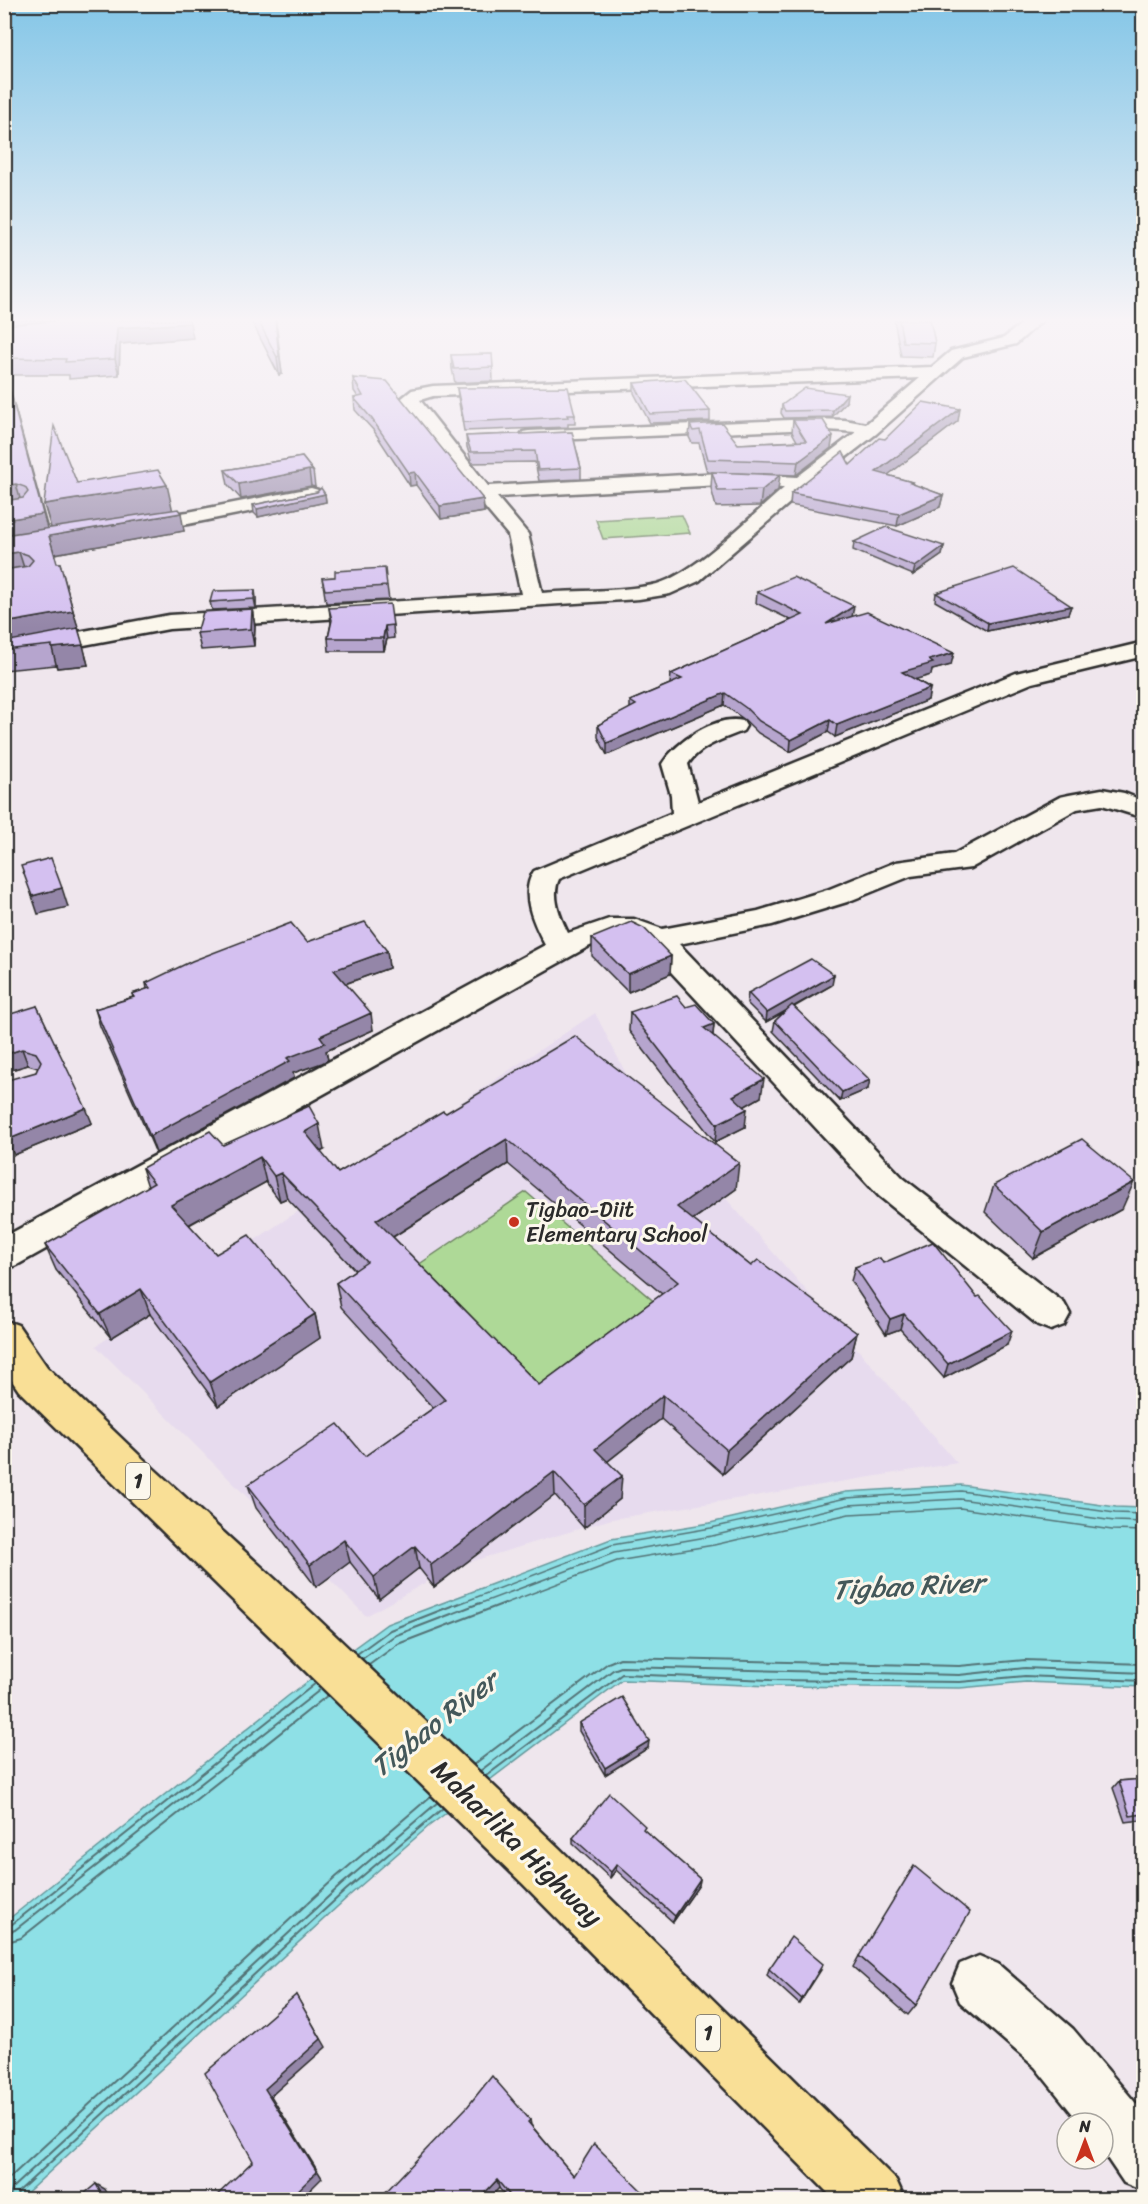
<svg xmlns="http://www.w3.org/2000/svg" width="1148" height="2204" viewBox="0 0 1148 2204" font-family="Sriracha,sans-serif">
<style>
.built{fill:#e7dbee}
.green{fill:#aed997;stroke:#6c8261;stroke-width:1.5}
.water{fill:#8ee0e6;stroke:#66989b;stroke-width:1.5}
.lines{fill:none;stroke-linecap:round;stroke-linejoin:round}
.shore-far1{stroke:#537376;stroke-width:1.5}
.shore{stroke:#537376;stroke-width:2}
.minor-casing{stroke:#2b2b2b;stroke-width:5}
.trunk-casing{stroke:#2b2b2b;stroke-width:5}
.minor{fill:#fbf7ec;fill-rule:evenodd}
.trunk{fill:#f9df96;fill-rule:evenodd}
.wall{fill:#b6a5ce;stroke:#2b2b2b;stroke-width:1.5;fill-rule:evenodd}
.shaded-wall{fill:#9486a8;stroke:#2b2b2b;stroke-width:1.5}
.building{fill:#d4c0f0;stroke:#2b2b2b;stroke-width:1.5;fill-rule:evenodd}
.poi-dot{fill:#c8321e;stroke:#fbf7ec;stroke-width:2}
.labels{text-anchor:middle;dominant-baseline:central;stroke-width:6;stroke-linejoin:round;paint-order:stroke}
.shield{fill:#fbf7ec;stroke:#696865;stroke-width:1.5}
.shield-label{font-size:21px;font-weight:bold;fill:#2b2b2b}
.poi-label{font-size:22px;fill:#2b2b2b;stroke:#fbf7ec;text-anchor:start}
.near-street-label{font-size:27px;fill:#2b2b2b;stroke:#fbf7ec}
.near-water-label{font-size:28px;font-style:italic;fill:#44585a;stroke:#fbf7ec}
</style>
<rect width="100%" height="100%" fill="#efe6ed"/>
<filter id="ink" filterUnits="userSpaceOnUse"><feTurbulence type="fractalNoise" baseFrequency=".0167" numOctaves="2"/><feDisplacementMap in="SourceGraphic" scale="12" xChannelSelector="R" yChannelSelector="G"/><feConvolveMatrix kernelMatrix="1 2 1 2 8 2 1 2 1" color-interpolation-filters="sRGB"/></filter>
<g filter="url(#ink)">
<path class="built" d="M595,1013L639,1099L957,1463L612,1519L453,1567L366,1616L96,1346Z"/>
<g class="green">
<path d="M682,515L690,533L603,539L596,520Z"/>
<path d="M526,1192L658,1305L545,1392L415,1267Z"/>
</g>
<path class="water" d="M961,1485L1116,1507L1143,1508V1687L1026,1682L960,1688L770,1686L622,1680L429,1826L350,1895L20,2199L5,2200V1922L288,1696L387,1624L611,1539L710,1523L846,1492Z"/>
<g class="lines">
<g class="shore-far1">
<path d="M456,1605L612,1545L711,1528L846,1498L961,1491L1115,1513L1144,1514"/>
<path d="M476,1605L614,1553L712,1536L848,1505L960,1499L1114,1521L1144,1522"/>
<path d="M501,1605L617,1561L714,1545L849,1514L960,1508L1112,1530L1144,1531"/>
</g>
<g class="shore">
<path d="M357,1654L390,1630L459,1603"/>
<path d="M362,1659L394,1636L480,1603"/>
<path d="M369,1665L398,1644L505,1603"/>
<path d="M473,1765L608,1663L620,1658L959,1666L1025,1660L1144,1664"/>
<path d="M480,1771L613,1670L621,1667L959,1675L1025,1668L1144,1673"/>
<path d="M486,1776L622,1674L770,1680L960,1682L1025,1676L1144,1681"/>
<path d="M4,1926L11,1925L316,1683"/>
<path d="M4,1934L15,1930L321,1689"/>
<path d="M4,1943L21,1938L328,1695"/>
<path d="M4,2183L335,1878L431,1796"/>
<path d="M9,2200L13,2187L341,1885L438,1802"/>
<path d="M16,2200L18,2192L346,1890L443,1808"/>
</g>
<defs>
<g id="minor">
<path d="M1026,320H1043L1016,344L963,357L876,434L808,487L699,581L670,594L639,599L169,629L4,660V646L169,615L521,594L508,535L456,473L403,403L402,398L412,390L433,386L932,367L951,351L1004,338ZM920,378L866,424L845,420L814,419L529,431L523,432L520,436L523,440L529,441L814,429L856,432L797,477L721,473L488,486L420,400L433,396ZM721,485L784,488C751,516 696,573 657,584C624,592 577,590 542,593L528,534L497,497Z"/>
<path d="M311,488L318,490L321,494L318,498L188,524L136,531L129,529L126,525L129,521L136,519L188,512Z"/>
<path d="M1144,642V656L1032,683L559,879C551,896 560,917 568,933L609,919H634L662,929L758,911L827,890L896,862L954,854L1060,797L1069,795L1102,789L1124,793L1144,801V818L1102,805L1077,809L971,868L911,876L847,902L772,925L679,944L903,1178L1064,1303L1070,1314L1064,1325L1051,1330L1038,1325L879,1196L647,946C623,930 607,937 584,949L17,1265L4,1269V1237L545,945C534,924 519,894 534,871L672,813L671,795L662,764C676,742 716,714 743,721L746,726L743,731C723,739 700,746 688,764L698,802L1016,673Z"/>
<path d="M979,1956L998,1964L1073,2029L1144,2113V2191L1124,2183L1103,2152V2123H1080L1035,2067L960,2002L952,1983L960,1964Z"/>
</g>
<path id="trunk" d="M4,1320L18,1325L47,1367L140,1456L299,1601L559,1848L896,2180L905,2200H835L523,1884L19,1391L4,1369Z"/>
</defs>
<use href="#minor" class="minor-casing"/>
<use href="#trunk" class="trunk-casing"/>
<use href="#minor" class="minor"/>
<use href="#trunk" class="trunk"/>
</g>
<g class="wall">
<path d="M4,320L193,338L120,344L119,375L69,379V375H6L48,529L51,528L44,504L77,483L173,510L184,531L54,554L57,563H60L88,665L57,668L56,665L4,670Z"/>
<path d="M251,320H276L282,374L279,375Z"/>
<path d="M894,320H930L935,343L933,357L901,356Z"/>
<path d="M492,354L493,381L455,383L452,369L451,355Z"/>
<path d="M353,378L483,499L484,512L441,519L416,485L410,486L374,431L355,410L354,398L358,397L354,391Z"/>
<path d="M634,383L710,411V421L650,423L634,393Z"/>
<path d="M457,388L575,415V424H568V427L464,431L458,397Z"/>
<path d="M846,402L832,417L784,418L781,413L782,405Z"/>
<path d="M793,420L831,448L796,475L707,472L699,443H692L689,437L690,425L738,444L797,441L792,432Z"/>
<path d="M958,421L887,475L912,482V484L943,495L940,507L897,526L790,505L791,493L850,465L885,439Z"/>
<path d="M572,432L581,468V479L539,481L535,462L472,463L467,447L466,436Z"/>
<path d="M302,457L313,471L315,487L311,486L241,499L228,485L225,470Z"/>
<path d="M712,472L778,490L760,506L716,507L711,488Z"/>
<path d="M317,492L325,494L326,502L258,517L254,513L253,505Z"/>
<path d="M854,542L944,546L942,555L913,575L853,550Z"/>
<path d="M335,577L387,586L389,600L326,603L322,578Z"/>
<path d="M757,592L852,616L951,665L932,670L931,675L915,679L930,688L928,700L835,737L828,732L790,752L758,733L745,720L724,705L607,755L598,737V725L630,709V701L670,684L671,674L791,620L756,603Z"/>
<path d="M936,593L1071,606L1068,614L987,631L935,601Z"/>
<path d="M256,598V608L212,610L210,602Z"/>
<path d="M329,608L393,625L394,638L387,639L384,651H329L328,638L331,623Z"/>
<path d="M252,609L255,626L254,646L201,650L197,633Z"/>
<path d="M592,938L671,956L670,974L628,992L592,956Z"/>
<path d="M307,942L387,951L389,968L345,984L373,1030L326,1051L328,1060L322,1063L293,1073L294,1078L156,1153L100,1026L95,1009L133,997L132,994L147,989L146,983Z"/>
<path d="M832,985L794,1007L868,1089L840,1101L773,1031L775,1021L784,1012L766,1022L747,1003L748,993Z"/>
<path d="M37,1006L92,1123L14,1155L36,1072L38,1068L28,1065L4,1072Z"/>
<path d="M686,1007L714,1024L713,1035L761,1097L745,1106V1127L715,1142L629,1031L630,1012Z"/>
<path d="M446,1113L736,1189L693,1220L751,1266L857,1333L851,1357L723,1474L661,1419L607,1462L620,1499L584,1528L555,1495L434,1587L419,1568L379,1599L350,1562L316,1587L256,1508L248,1485L365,1456L433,1408L341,1307L336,1283L355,1270L287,1198L280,1201L266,1182L189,1225L216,1254L315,1314L320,1338L218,1406L150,1314L111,1338L56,1270L45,1245L148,1187L142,1168L223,1145L324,1150L320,1152L338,1173ZM508,1164L662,1294L539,1385L393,1237Z"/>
<path d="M994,1185L1122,1209L1033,1258L985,1212Z"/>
<path d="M883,1263L1007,1345L944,1378L900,1329L886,1334L851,1281L855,1267Z"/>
<path d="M579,1723L648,1748L605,1775L579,1731Z"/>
<path d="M1143,1779V1820L1125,1822L1113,1788L1119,1781Z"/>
<path d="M645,1831L700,1879L699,1885L673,1922L616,1870L610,1878L573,1844V1838Z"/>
<path d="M859,1956L916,2005L908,2015L853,1967Z"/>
<path d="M769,1969L821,1970L799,2004L767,1975Z"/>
<path d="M530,2120L531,2125L574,2176L650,2199H508L499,2188L379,2199Z"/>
</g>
<g class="shaded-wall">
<path d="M4,320H92L4,327Z"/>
<path d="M275,320L282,374L279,375L277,357Z"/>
<path d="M190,323L193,338L120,344L119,375L115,359L117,328Z"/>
<path d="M6,375L48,532L4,539V520L43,514Z"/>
<path d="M847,394L846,402L832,417L833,410Z"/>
<path d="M960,409L958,421L875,485L876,472Z"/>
<path d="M833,436L831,448L796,475L798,462Z"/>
<path d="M309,470L311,486L241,499L239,484Z"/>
<path d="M415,472L416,485L410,486L409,473Z"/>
<path d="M780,475L778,490L760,506L762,490Z"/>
<path d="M16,484L21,502L4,505V486Z"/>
<path d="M167,485L173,512L52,531L44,504Z"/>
<path d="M325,494L326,502L258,517L257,509Z"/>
<path d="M943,495L940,507L897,526L899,514Z"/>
<path d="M483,499L484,512L441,519L440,506Z"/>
<path d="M181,513L184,531L54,554L49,536Z"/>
<path d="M944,546L942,555L913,575L915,567Z"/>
<path d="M19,552L25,571L4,574V554Z"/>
<path d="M255,590L256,598V608L254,599Z"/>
<path d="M854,606L852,617L826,624Z"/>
<path d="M1071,606L1068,614L987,631L988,623Z"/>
<path d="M252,609L255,626L254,646L251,629Z"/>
<path d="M73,611L79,630L4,644V623Z"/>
<path d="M385,626L387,639L384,651L383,638Z"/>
<path d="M83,645L88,665L57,668L52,648Z"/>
<path d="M954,653L951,665L932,670L931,675L900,684L902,672L929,660Z"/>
<path d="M930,688L928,700L835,737L837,725Z"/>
<path d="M725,693L724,705L607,755V743Z"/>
<path d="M830,720L828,732L790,752L791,740Z"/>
<path d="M62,888L68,907L38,914L32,896Z"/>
<path d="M387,951L389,968L336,987L334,970Z"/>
<path d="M671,956L670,974L628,992V974Z"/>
<path d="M834,975L832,985L766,1022L767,1013Z"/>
<path d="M371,1013L373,1030L326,1051L328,1060L322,1063L293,1073L294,1078L156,1153L150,1136L287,1058L320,1036Z"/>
<path d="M714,1024L712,1043L704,1028Z"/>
<path d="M22,1049L28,1065L4,1072V1055Z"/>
<path d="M764,1079L761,1097L731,1114L733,1096Z"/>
<path d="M870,1080L868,1089L840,1101L842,1092Z"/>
<path d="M86,1108L92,1123L14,1155L7,1140Z"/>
<path d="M747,1109L745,1127L715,1142L717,1124Z"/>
<path d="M319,1124L324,1150L310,1157L305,1132Z"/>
<path d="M507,1139L508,1164L380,1245L376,1220Z"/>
<path d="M260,1157L266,1182L179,1230L171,1205Z"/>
<path d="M739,1163L736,1189L675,1232L677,1207Z"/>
<path d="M281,1173L287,1198L280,1201L274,1176Z"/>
<path d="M1134,1182L1122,1209L1033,1258L1043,1232Z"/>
<path d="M141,1289L150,1314L111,1338L100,1314Z"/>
<path d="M315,1314L320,1338L218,1406L210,1382Z"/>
<path d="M904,1314L900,1329L886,1334L890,1319Z"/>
<path d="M1012,1331L1007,1345L944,1378L948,1364Z"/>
<path d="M857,1333L851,1357L723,1474L727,1450Z"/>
<path d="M663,1395L661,1419L594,1472L595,1449Z"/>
<path d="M554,1472L555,1495L434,1587L431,1565Z"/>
<path d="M622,1476L620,1499L584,1528V1505Z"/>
<path d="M344,1540L350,1562L316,1587L310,1565Z"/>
<path d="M415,1546L419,1568L379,1599L374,1577Z"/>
<path d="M649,1741L648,1748L605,1775V1768Z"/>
<path d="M617,1864L616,1870L610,1878L611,1872Z"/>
<path d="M700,1879L699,1885L673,1922L675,1916Z"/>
<path d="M296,1995L326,2047L271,2096L322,2178L301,2199H289L265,2089Z"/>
<path d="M497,2180L499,2188L489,2199H479Z"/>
<path d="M96,2184L105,2189L110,2199H104Z"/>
</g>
<g class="building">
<path d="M70,320H189L190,323L117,328L115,359L65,362L66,359L4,358V325Z"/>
<path d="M258,320H275L279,356L277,357Z"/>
<path d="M899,320H930L935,343L903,342Z"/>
<path d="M492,354L493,367L454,369L451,355Z"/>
<path d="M4,369L43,514L4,520V501L23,498L28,492L25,487L16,484L4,486Z"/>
<path d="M353,378L387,381L483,499L440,506L415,472L409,473L372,419L354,398L363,396Z"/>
<path d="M685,379L710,411L650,414L634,383Z"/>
<path d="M568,387L575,415H567L568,417L464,422L457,388Z"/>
<path d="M805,388L847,394L833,410L785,411L782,405Z"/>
<path d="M923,402L960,409L876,472L912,482L910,483L943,495L899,514L791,493L843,452L850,465L879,438L885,439Z"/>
<path d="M793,420H823L833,436L798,462L708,459L700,430L693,431L690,425L722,423L738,444L806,441Z"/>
<path d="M54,426L77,483L158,470L167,485L44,504Z"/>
<path d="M572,432L581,468L538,470L535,451L471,452L466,436Z"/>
<path d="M302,457L313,471L309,470L239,484L225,470Z"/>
<path d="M712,472L780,475L762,490L718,491Z"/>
<path d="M321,488L325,494L257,509L253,505L317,492Z"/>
<path d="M178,509L181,513L49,536L57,563H60L73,611L4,623V570L28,566L33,560L28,555L19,552L4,554V535Z"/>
<path d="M886,527L944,546L915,567L854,542Z"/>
<path d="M385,568L387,586L325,590L322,578L335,577V571Z"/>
<path d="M1014,568L1071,606L988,623L936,593Z"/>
<path d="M793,577L854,606L826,624L867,612L954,653L929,660L933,663L902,672L930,688L837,725L830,720L791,740L759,721L746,708L725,693L607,743L598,725L636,705L630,701L682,679L671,674L803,615L757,592Z"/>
<path d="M255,590L254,599L210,602L213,591Z"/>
<path d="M390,604L393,625L385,626L383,638H328L332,620L329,608Z"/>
<path d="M252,609L251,629L197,633L203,612Z"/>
<path d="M78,628L83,645L52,648V645L4,650V642Z"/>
<path d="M51,858L62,888L32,896L21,866Z"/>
<path d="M365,922L387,951L334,970L371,1013L320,1036L325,1043L319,1046L287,1058L290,1061L150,1136L95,1009L134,997L132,994L150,988L146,983L192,961L291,923L307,942Z"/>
<path d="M631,922L644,928L671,956L628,974L592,938Z"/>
<path d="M811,959L834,975L767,1013L748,993Z"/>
<path d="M677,996L686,1007L696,1004L714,1024L704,1028L764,1079L733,1096L747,1109L717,1124L630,1012Z"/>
<path d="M792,1005L870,1080L842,1092L775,1021Z"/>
<path d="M37,1006L86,1108L7,1140L4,1131V1081L36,1072L41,1061L36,1053L22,1049L4,1055V1016Z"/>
<path d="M575,1036L739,1163L677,1207L751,1266L758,1260L857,1333L727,1450L663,1395L595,1449L622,1476L584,1505L554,1472L431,1565L415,1546L374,1577L344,1540L310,1565L248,1485L338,1424L365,1456L445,1400L336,1283L367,1262L281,1173L274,1176L260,1157L171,1205L216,1254L249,1235L315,1314L210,1382L141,1289L100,1314L45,1245L154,1183L142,1168L210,1131L223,1145L309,1106L319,1124L305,1132L338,1173L443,1111L446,1113ZM507,1139L678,1282L539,1385L376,1220Z"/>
<path d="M1082,1139L1134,1182L1043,1232L994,1185Z"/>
<path d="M933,1242L977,1297L980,1296L1012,1331L948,1364L904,1314L890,1319L855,1267L880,1258L883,1263Z"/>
<path d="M622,1697L649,1741L605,1768L579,1723Z"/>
<path d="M1143,1779V1814L1130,1816L1119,1781Z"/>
<path d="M609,1793L645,1826L643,1829L700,1879L675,1916L617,1864L611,1872L573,1838Z"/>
<path d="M914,1866L970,1912L916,2005L859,1956Z"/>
<path d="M791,1937L823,1964L802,1999L769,1969Z"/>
<path d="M296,1995L321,2039L265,2089L317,2172L289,2199H213L253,2161L205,2073Z"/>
<path d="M492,2076L530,2120L528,2122L574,2176L594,2144L650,2199H513L497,2180L479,2199H379L468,2106Z"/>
<path d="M96,2184L104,2199H78Z"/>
</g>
</g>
<linearGradient id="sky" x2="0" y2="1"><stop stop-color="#84c6e7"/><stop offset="0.51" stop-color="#f8f4f7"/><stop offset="1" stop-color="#f8f4f7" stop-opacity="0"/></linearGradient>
<rect width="1148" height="628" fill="url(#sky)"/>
<circle class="poi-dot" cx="514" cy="1222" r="6"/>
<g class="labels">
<g class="shield">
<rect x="126" y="1463" width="24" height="36" rx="4.5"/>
<rect x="696" y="2015" width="24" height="36" rx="4.5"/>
</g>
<g class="shield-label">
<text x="138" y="1481">1</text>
<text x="708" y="2033">1</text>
</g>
<g class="poi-label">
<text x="526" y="1209">Tigbao-Diit<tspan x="526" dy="25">Elementary School</tspan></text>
</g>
<g class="near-street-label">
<text transform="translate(517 1843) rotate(44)">Maharlika Highway</text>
</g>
<g class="near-water-label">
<text transform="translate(908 1586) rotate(-3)">Tigbao River</text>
<text transform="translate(434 1724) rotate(-38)">Tigbao River</text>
</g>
</g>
<rect width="1148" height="2204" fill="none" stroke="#fbf7ec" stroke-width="24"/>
<rect x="12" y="12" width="1124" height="2180" fill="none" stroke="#2b2b2b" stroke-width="2" filter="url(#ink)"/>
<g transform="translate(1085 2141)"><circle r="28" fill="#fbf7ec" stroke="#a8a59f" stroke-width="1.5"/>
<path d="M0-4.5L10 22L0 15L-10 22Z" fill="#c8321e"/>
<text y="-9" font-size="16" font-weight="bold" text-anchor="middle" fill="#2b2b2b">N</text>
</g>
</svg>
